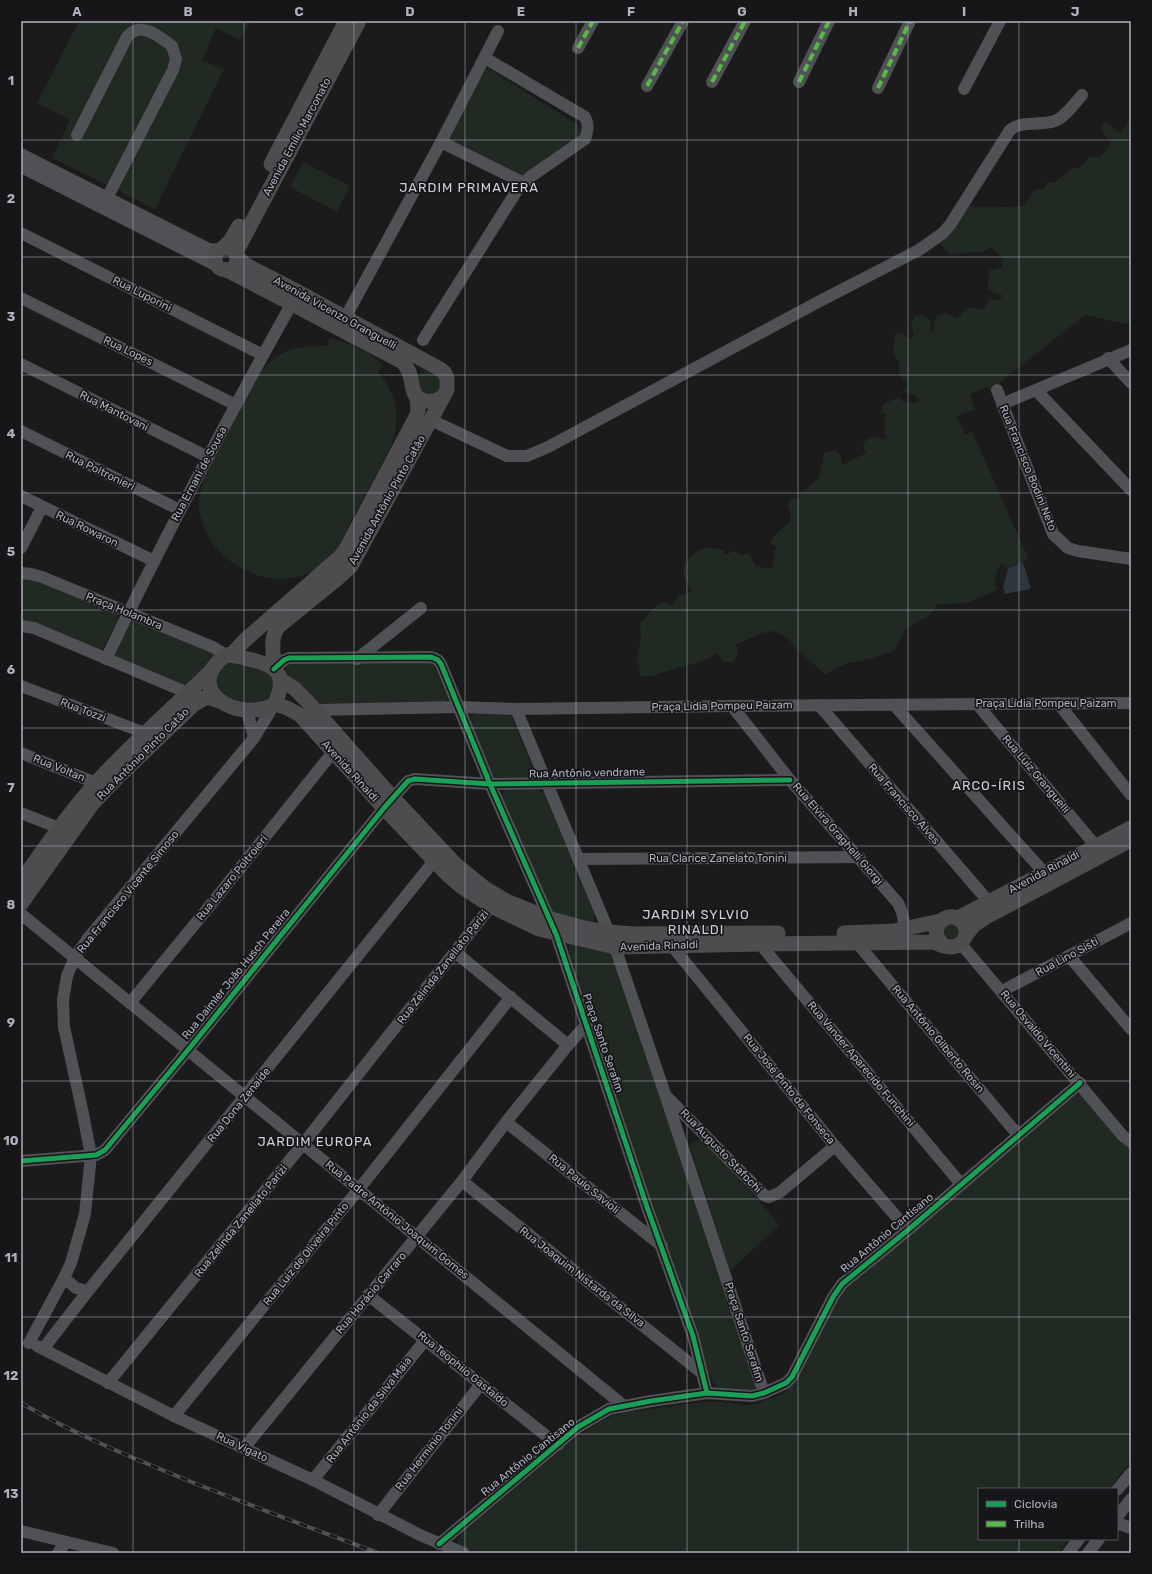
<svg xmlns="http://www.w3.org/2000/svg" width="1152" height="1574" viewBox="0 0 1152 1574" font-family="Rubik,sans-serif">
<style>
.green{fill:#212923}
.water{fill:#2e363f}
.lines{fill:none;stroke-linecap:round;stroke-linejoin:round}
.minor{stroke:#4f5155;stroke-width:12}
.major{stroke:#4d4d50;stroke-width:15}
.rail-casing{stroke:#505154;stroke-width:4}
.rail{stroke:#161518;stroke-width:2.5;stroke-dasharray:8;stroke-linecap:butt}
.quiet{stroke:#58b947;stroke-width:4;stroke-dasharray:8 4;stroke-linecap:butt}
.cycleway-casing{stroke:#161518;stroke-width:8}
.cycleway{stroke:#1a9f57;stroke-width:5}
.grid{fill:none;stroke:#adb1bd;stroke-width:1;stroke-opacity:0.55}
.labels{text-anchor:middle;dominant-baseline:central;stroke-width:3.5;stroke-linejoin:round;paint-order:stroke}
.street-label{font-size:11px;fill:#adb1bd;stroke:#161518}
.quarter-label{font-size:13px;letter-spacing:1px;fill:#ced1d8;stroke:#161518}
.neatline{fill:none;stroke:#adb1bd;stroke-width:1.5}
.grid-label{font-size:13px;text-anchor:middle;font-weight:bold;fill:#adb1bd}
</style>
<rect width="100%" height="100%" fill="#1b1b1c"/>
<g class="green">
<path d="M79,21H251L240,40L216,28L202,61L224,69L155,209L52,158L70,120L37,103Z"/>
<path d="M484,66L580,126V137L521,178L445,141Z"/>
<path d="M1131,119V325L1085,315L989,391L988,387L970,394L975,409L957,416L965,435L972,431L1028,558L1023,563L1019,561L1016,566L1010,567L1008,569L1001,563L994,580L997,590L967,603L938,604L931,614L906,629L894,651L870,659L848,663L825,674L795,648L789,639L775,631L762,633L735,645L738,651L737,657L732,663L724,662L716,653L709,659L651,676H641L637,657L641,638L640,623L658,604L664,602L671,606L679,595L693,592L683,576L684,565L695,552L709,547L723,550L725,555L734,551L742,555L749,553L756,566L772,569L775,557L773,552L777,547L770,542L777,533L789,523L791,512L788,507L789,500L794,498L798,500L800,494L819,478L824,453L836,450L841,457L842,465L866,453L863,445L867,438L875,437L886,440L887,437L885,433L884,419L887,415L882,412L883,404L900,397L903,402L916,403L918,400L915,395H910L904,391L908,384L898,374C902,365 899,360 893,354L895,334L902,333L909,339L914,337L911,323L915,316L923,315L931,322L930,330L933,332L936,316L945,313L957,319L966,308L974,307L978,310L985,307L990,299L999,301L1003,295L996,294L988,289L989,271L1002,267L1003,258L991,247L981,253C970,250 962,255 950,254L939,243L965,207C985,206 1004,208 1024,206L1034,190L1044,189L1048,181L1054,183L1071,169L1079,168L1089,157L1101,156L1111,143L1100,128L1105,121L1120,133Z"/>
<path d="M303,162L350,186L337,212L290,187Z"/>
<path d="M329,338C349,343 368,351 383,365L378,372C398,396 401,418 391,447C379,469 367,491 355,514C346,531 337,555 320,567C276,597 210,566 200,514C197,501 201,490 204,478L259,374C281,348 294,346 328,346Z"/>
<path d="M429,370L440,376V393L423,396L416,380L421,373Z"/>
<path d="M21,578L33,579L116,612L118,619L103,649L100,650L21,622Z"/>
<path d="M137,621L214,651L216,657L185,686L116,656L115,653L128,625Z"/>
<path d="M230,661L273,673L276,695L254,706L222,698L214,677Z"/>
<path d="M426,662L433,664L435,667L448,697L445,703L441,704L314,703L285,675L286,664Z"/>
<path d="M475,713H506L511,716L533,768L534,773L533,777L530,779H498L492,775L470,720L471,716Z"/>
<path d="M535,788L545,794L595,912L594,920L590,923L552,914L501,795L506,789Z"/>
<path d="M951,921L962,932L950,943L941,930Z"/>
<path d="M574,943L612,952L757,1384L753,1392L721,1389L717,1387L712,1381L569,952V944Z"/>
<path d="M1079,1094L1084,1095L1131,1148V1461L1109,1489H979V1539H1069L1058,1553H480L460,1546L457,1541L461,1534L578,1436L602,1421L613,1416L628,1412L704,1402L712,1401L747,1405L755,1404L783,1394L797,1381L838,1301L846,1290L1073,1095Z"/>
<path d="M699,1139L708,1144L767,1210L779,1225L730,1271L690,1147L691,1143Z"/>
</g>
<path class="water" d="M1019,561L1023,563L1031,588C1021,592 1015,591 1005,594L1003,587L1008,569L1010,567L1016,566Z"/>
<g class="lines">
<g class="minor">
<path d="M578,48L593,21"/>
<path d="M712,82L745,21"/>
<path d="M799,82L829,21"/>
<path d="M647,86L683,21"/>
<path d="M878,88L910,21"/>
<path d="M964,89L1000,21"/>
<path d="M77,135L127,37C140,20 160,37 172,46L176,59L173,70L107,198"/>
<path d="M441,142L524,183"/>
<path d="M21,154L193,241L209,249L218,250"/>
<path d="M21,167L217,266"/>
<path d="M21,233L263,355"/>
<path d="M21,298L236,405"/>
<path d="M345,318L441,142L498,31"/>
<path d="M423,340L516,192L530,177L585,139C588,130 589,125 585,117L485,58"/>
<path d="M1108,358L1131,383"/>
<path d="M21,364L208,457"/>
<path d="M997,390L1053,534L1068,548L1078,551L1131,559"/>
<path d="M1036,390L1131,490"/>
<path d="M1002,404L1131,350"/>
<path d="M431,420L507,456H527L548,447L818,302L919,250L943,233L950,225L1010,130C1023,120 1040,126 1055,121C1065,117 1075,103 1082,95"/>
<path d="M21,431L180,510"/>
<path d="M21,496L154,561"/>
<path d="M21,548L42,507"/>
<path d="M21,573L31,574L42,577L213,647L226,655"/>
<path d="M21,626L34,628L188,693L196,694"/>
<path d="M106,659C165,536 229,415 296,296"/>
<path d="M357,659L421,608"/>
<path d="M274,669L284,660L289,658L431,657L438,660L441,664L490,784L556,934L647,1207L693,1336L707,1393"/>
<path d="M21,686L145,733"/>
<path d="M1058,703L1131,795"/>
<path d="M977,704L1095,845"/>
<path d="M819,705L989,902"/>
<path d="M894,705L1049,878"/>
<path d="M732,706L790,780L898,903L902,912L905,929"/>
<path d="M516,709L615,947L665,1094L764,1393"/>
<path d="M247,710L254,738"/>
<path d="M314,710L458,707L516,709L732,706L1131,703"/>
<path d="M21,753L96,783"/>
<path d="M21,813L59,828"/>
<path d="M578,859L859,857"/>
<path d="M21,914L624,1406"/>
<path d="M857,943L1018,1135"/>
<path d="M760,944L961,1184"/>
<path d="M961,944L1123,1136L1131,1142"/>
<path d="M672,946L835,1146L908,1230"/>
<path d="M455,952L568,1045"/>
<path d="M1069,956L1131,1029"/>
<path d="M1002,991L1131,923"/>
<path d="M130,1003L208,908L333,752"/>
<path d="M667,1097L765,1196L769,1197L779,1193L835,1146"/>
<path d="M506,1122L662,1246"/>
<path d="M21,1161L96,1155L105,1150L188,1050L384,808L408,781L415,779L490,784L790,780"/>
<path d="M462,1181L702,1373"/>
<path d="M64,1278L76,1288L88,1291"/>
<path d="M368,1295L558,1445"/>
<path d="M29,1343L64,1278L71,1263L85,1214L91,1155L82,1109L64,1027L63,1000L67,976L75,957L89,937L254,738L274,705"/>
<path d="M37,1346L174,1416L313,1480L422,1536L464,1553"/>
<path d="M43,1349L88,1291L434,861"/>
<path d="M108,1383L303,1144L491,906"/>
<path d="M174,1416L359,1189L511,997"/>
<path d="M244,1448L462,1181L506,1122L568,1045L587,1024"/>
<path d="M313,1480L426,1339"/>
<path d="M1117,1490L1131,1473"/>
<path d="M378,1515L481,1384"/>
<path d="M1117,1517L1131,1499"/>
<path d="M1117,1523L1131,1528"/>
<path d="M21,1531L113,1553"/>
<path d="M439,1544L578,1427L609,1409L651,1401L707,1393L752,1396L764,1393L786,1383L792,1377L833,1297L842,1284L908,1230L1080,1083"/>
<path d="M58,1553L66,1542"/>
<path d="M1068,1553L1079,1539"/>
<path d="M1088,1553L1099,1539"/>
</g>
<g class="major">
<path d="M271,164L346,21"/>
<path d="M224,247L231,240L239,226"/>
<circle cx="226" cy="259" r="11"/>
<path d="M236,252L359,21"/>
<path d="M238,258L246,265L298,292L440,369L445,373L447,379V390L351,566L337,579L279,626C269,638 274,653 274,669"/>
<path d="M227,270L403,362C407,367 410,373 411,379C413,389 413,399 425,401C432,402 436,401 443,397"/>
<path d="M226,655C234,655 241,657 248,659C277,665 288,674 275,704C238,725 180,689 226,655Z"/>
<path d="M231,655L245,640L340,557L346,549L416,417L418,411L417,398"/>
<path d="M281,680L295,689L307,701L393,798L455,864L486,889L506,901L548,918L584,928L607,932L635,934L778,933"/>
<path d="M275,704L287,708L300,715L384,808L447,874L462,887L491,906L539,929L615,947L760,944L933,942C939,944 945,947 951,947C963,947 971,932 963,923C950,906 925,927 942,944"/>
<path d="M21,882C44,848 69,813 96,783C132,743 173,708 211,671"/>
<path d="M21,904L93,803L118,777L193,705L207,697L220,701"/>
<path d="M958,918L1131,828"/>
<path d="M844,933L894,931L940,921"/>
<path d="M966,935L974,925L986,917L1131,840"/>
</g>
<defs>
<path id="rail" d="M21,1403C76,1435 135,1459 194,1483C255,1507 316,1530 378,1553"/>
</defs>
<use href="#rail" class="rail-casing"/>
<use href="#rail" class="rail"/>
<g class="quiet">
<path d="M578,48L593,21"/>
<path d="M712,82L745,21"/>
<path d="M799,82L829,21"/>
<path d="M647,86L683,21"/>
<path d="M878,88L910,21"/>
</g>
<defs>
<g id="cycleway">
<path d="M274,669L284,660L289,658L431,657L438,660L441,664L490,784L556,934L647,1207L693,1336L707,1393"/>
<path d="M21,1161L96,1155L105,1150L188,1050L384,808L408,781L415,779L490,784L790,780"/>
<path d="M439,1544L578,1427L609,1409L651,1401L707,1393L752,1396L764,1393L786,1383L792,1377L833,1297L842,1284L908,1230L1080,1083"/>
</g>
</defs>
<use href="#cycleway" class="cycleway-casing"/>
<use href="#cycleway" class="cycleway"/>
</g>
<path class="grid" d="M133,21V1553M244,21V1553M354,21V1553M465,21V1553M576,21V1553M687,21V1553M798,21V1553M908,21V1553M1019,21V1489M21,140H1131M21,257H1131M21,375H1131M21,493H1131M21,610H1131M21,728H1131M21,846H1131M21,964H1131M21,1081H1131M21,1199H1131M21,1317H1131M21,1434H1131M1019,1539V1553"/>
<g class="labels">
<g class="street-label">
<text transform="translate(297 137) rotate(-62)">Avenida Emílio Marconato</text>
<text transform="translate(142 294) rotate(27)">Rua Luporini</text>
<text transform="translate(335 313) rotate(29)">Avenida Vicenzo Granguelli</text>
<text transform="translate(128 351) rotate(26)">Rua Lopes</text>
<text transform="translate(114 411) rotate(27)">Rua Mantovani</text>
<text transform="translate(1028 468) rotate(68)">Rua Francisco Bodini Neto</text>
<text transform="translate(100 471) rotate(26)">Rua Poltronieri</text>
<text transform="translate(199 474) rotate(-62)">Rua Ernani de Sousa</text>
<text transform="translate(387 500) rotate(-61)">Avenida Antônio Pinto Catão</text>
<text transform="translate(87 529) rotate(26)">Rua Rowaron</text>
<text transform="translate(124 611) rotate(22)">Praça Holambra</text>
<text x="1046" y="703">Praça Lídia Pompeu Paizam</text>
<text transform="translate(722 706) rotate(-1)">Praça Lídia Pompeu Paizam</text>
<text transform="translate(83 710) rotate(21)">Rua Tozzi</text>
<text transform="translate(143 754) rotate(-45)">Rua Antônio Pinto Catão</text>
<text transform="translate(59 768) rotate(22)">Rua Voltan</text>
<text transform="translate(350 771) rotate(48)">Avenida Rinaldi</text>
<text transform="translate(587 773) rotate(-1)">Rua Antônio vendrame</text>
<text transform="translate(1036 774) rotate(50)">Rua Luiz Granguelli</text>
<text transform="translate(904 804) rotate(49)">Rua Francisco Alves</text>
<text transform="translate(838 834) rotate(49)">Rua Elvira Graghelli Giorgi</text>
<text x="718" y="858">Rua Clarice Zanelato Tonini</text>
<text transform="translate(1044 872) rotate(-28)">Avenida Rinaldi</text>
<text transform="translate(232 878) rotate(-51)">Rua Lazaro Poltroieri</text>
<text transform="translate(128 892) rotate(-51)">Rua Francisco Vicente Simoso</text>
<text transform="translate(659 946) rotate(-2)">Avenida Rinaldi</text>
<text transform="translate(1067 957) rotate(-28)">Rua Lino Sisti</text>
<text transform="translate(443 967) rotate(-52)">Rua Zelinda Zanellato Parizi</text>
<text transform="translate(236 974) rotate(-51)">Rua Daimler João Husch Pereira</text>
<text transform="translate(1038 1034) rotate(50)">Rua Osvaldo Vicentini</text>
<text transform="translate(938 1039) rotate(50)">Rua Antônio Gilberto Rosin</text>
<text transform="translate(603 1043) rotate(71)">Praça Santo Serafim</text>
<text transform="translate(861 1064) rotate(50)">Rua Vander Aparecido Funchini</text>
<text transform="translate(789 1089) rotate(51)">Rua José Pinto da Fonseca</text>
<text transform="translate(239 1105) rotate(-51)">Rua Dona Zenaide</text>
<text transform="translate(721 1151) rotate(46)">Rua Augusto Stafochi</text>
<text transform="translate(584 1184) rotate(39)">Rua Paulo Savioli</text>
<text transform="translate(397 1220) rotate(39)">Rua Padre Antônio Joaquim Gomes</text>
<text transform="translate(241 1221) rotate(-51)">Rua Zelinda Zanellato Parizi</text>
<text transform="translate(887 1233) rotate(-40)">Rua Antônio Cantisano</text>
<text transform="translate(306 1254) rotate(-51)">Rua Luiz de Oliveira Pinto</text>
<text transform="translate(582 1277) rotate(38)">Rua Joaquim Nistarda da Silva</text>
<text transform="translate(371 1293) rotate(-50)">Rua Horácio Carraro</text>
<text transform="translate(744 1332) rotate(72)">Praça Santo Serafim</text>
<text transform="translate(463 1369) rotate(39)">Rua Teophilo Gastaldo</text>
<text transform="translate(369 1410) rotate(-52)">Rua Antônio da Silva Maia</text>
<text transform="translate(242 1447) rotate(25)">Rua Vigato</text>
<text transform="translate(429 1449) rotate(-52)">Rua Hermínio Tonini</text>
<text transform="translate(528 1457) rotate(-39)">Rua Antônio Cantisano</text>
</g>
<g class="quarter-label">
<text x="469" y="187">JARDIM PRIMAVERA</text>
<text x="989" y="785">ARCO-ÍRIS</text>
<text x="696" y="914">JARDIM SYLVIO<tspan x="696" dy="15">RINALDI</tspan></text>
<text x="315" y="1141">JARDIM EUROPA</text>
</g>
</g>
<rect width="1152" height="1574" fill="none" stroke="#161518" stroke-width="44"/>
<rect x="978" y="1488" width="140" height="52" fill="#161518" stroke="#52535a"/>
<rect x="986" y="1501" width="20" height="6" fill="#1a9f57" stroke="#52535a"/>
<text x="1014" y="1508" font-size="12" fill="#adb1bd">Ciclovia</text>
<rect x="986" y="1521" width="20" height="6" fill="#58b947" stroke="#52535a"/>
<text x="1014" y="1528" font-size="12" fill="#adb1bd">Trilha</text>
<rect x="22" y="22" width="1108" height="1530" class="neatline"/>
<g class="grid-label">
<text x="77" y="16">A</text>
<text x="188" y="16">B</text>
<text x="299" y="16">C</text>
<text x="410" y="16">D</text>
<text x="521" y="16">E</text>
<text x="631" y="16">F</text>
<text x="742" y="16">G</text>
<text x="853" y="16">H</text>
<text x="964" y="16">I</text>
<text x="1075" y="16">J</text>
<text x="11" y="85">1</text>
<text x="11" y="203">2</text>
<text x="11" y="321">3</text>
<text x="11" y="438">4</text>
<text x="11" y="556">5</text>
<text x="11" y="674">6</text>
<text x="11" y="792">7</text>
<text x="11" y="909">8</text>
<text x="11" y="1027">9</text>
<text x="11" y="1145">10</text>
<text x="11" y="1262">11</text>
<text x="11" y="1380">12</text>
<text x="11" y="1498">13</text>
</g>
</svg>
